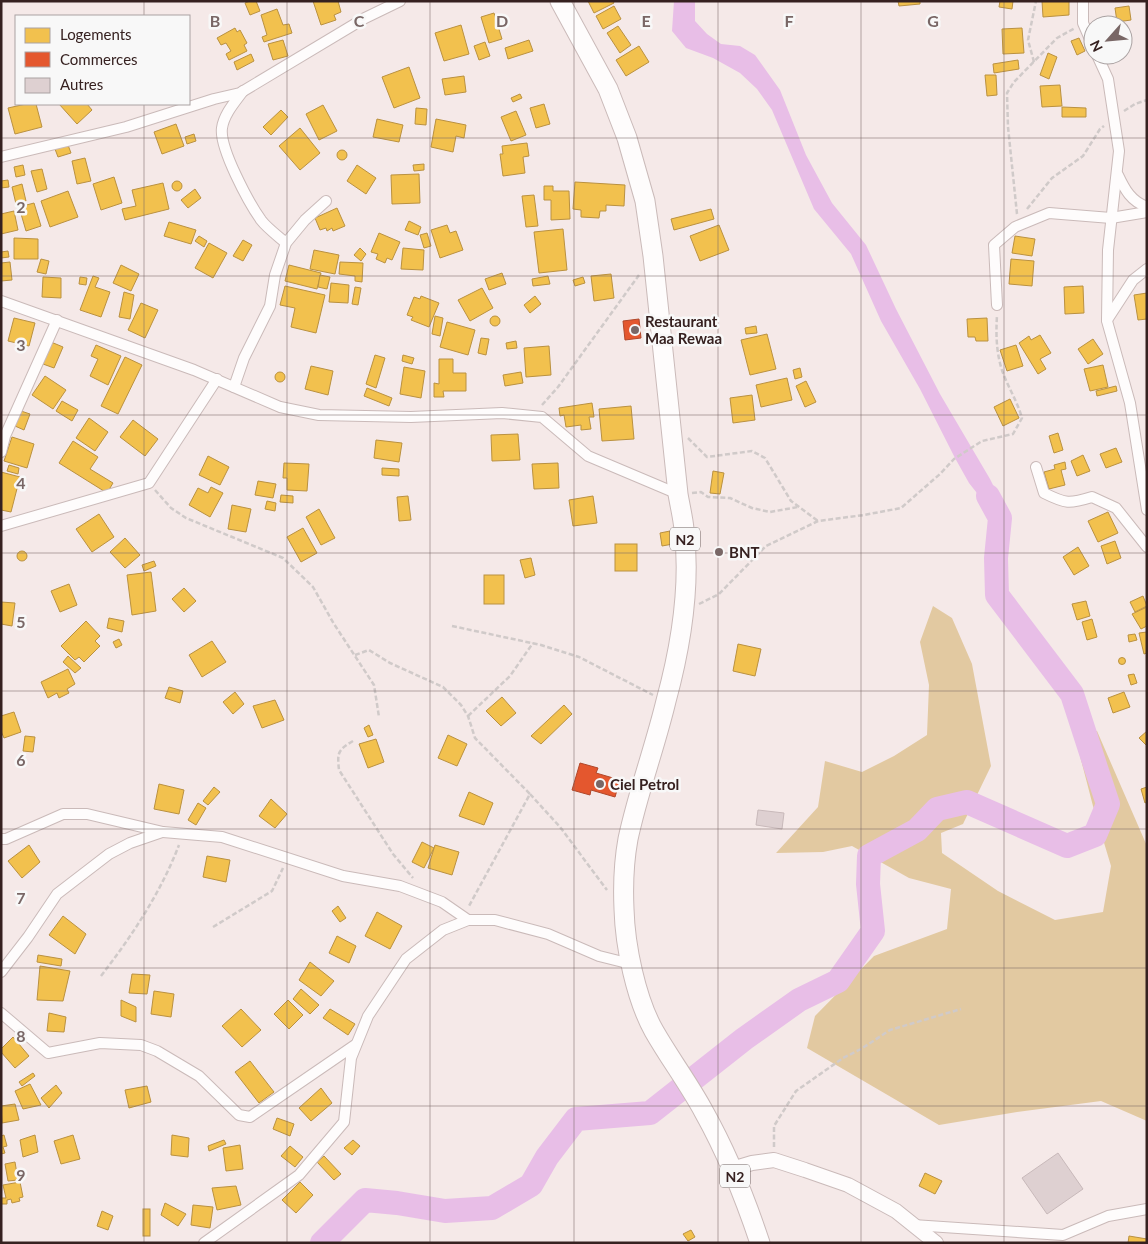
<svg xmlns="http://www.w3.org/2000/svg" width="1148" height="1244" viewBox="0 0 1148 1244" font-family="Lato,sans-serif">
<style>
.forest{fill:#e2c9a1}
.water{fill:#e8bee7}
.homes{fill:#f2c14e;stroke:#ba9140}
.shops{fill:#e4572e;stroke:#b0472a}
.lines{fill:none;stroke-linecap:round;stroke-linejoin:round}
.river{stroke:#e8bee7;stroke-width:24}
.building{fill:#ded0d1;stroke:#c8b9ba}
.street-casing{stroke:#cabab9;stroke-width:12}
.secondary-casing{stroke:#cabab9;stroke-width:16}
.highway-casing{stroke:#cabab9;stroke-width:21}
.path{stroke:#d0cac9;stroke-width:2.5;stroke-dasharray:5 2.5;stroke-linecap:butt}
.street{stroke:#fefcfc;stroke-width:10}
.secondary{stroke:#fefcfc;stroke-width:14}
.highway{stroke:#fefcfc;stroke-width:19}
.grid{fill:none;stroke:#796766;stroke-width:1;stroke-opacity:0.55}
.poi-dot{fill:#796766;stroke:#f8f8f8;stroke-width:2}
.labels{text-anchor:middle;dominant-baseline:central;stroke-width:5;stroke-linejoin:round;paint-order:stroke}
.shield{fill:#f8f8f8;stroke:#706261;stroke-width:1}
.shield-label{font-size:14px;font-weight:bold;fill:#362120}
.poi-label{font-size:15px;font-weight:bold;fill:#362120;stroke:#f8f8f8;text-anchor:start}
.grid-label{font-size:16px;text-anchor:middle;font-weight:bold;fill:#796766;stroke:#f8f8f8;stroke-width:5;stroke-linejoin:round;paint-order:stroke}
</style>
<rect width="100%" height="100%" fill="#f5e9e8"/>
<path class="forest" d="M933,606L952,618L972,664L991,766L963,824L941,833L942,853L998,891L1055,920L1103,912L1111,866L1093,806L1073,729L1097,731L1147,846V1121L1101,1101L1017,1112L939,1125L807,1048L815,1016L874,956L947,929L951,889L909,878L852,846L823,852L776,853L818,807L825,761L862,772L894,756L927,735L929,685L920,642Z"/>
<path class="water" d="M674,1H695V21L707,34L721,44L740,46L755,55L780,90L806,155L832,203L866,245L896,309L940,394L990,479L1001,501L1008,525L988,526V507L969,483L955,458L920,389L881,321L851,254L814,209L772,110L757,89L740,73L713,58L686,48L672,31Z"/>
<g class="homes">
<path d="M250,1H256L260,11L250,15L245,3Z"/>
<path d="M313,1H338L341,12L334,15L336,20L321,25Z"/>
<path d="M588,1H613L614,3L594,13Z"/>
<path d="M898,1H920V4L899,6Z"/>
<path d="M1000,1H1013L1012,9L999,7Z"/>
<path d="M1042,1H1069V15L1043,17Z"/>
<path d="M614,6L621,19L603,29L596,16Z"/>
<path d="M1129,6L1131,20L1117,22L1115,8Z"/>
<path d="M277,9L283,25L289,24L292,33L264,42L262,37L267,35L261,15Z"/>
<path d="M494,13L502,39L489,43L481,17Z"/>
<path d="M461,25L469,54L444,61L435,33Z"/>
<path d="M618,26L631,45L620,53L607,33Z"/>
<path d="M1123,26H1124L1126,50H1123Z"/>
<path d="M235,28L237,32L240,30L247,43L244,45L247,51L229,60L226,54L231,51L226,43L221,45L217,38Z"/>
<path d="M1022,28L1024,53L1003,54L1002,29Z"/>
<path d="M1079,38L1085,51L1077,55L1071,41Z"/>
<path d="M283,40L288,56L273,60L268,44Z"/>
<path d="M529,40L533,51L508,59L505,48Z"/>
<path d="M485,42L490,56L479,60L474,46Z"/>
<path d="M639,46L649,62L626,76L616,60Z"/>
<path d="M1048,53L1057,57L1049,79L1040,75Z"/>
<path d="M251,54L254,61L237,70L234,62Z"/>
<path d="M1018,60L1019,69L994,73L993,64Z"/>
<path d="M409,67L420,98L394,108L382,77Z"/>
<path d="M985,75H996L997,95L987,96Z"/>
<path d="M464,76L466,92L445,95L442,79Z"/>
<path d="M1060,85L1062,106L1042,107L1040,86Z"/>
<path d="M520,94L522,98L513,102L511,98Z"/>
<path d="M26,104H36L42,127L15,134L8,108Z"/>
<path d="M59,104H87L92,110L77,124Z"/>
<path d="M544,104L550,124L536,128L530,108Z"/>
<path d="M323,105L337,131L319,140L306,114Z"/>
<path d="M1062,107L1086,108V117H1062Z"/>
<path d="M416,108L427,109L426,125L415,124Z"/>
<path d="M281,110L288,117L271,135L263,127Z"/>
<path d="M516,111L526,135L511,141L501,117Z"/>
<path d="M377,119L403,125L399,142L373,137Z"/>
<path d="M436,119L466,125L464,138L456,136L453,152L431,147Z"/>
<path d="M176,124L184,146L162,154L154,132Z"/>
<path d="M300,128L320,153L300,170L279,146Z"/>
<path d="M194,134L196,141L187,144L185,137Z"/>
<path d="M527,143L529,156L523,157L525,173L503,176L500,154H503L502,146Z"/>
<path d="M68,145L71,153L58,157L55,149Z"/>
<circle cx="342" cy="155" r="5"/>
<path d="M85,158L91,181L77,184L72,161Z"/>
<path d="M424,164V170L414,171L413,165Z"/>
<path d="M23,165L25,175L16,177L14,167Z"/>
<path d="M357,165L376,178L366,194L347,181Z"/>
<path d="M42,169L47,189L37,192L31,171Z"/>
<path d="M419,174L420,203L392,204L391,175Z"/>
<path d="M114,177L122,203L101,210L93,184Z"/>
<path d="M8,180L9,187L1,188V181Z"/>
<circle cx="177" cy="186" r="5"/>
<path d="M575,182L625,185L624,206L606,205V211H600L599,218L581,217V210L573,209Z"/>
<path d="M163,183L169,209L125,220L122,209L136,206L132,190Z"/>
<path d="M22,184L26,201L16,204L12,187Z"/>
<path d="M544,186H553V191H569L570,219L551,220V200H544Z"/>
<path d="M195,189L201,198L188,208L181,200Z"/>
<path d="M68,191L78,217L50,227L41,201Z"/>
<path d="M534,195L538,226L526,227L522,196Z"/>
<path d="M34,203L41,226L26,231L19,207Z"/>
<path d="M337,208L345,226L333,231L332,228L327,231L326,228L320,230L315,218Z"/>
<path d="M711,209L714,219L674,230L671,219Z"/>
<path d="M14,211L18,230L1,234V214Z"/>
<path d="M409,221L421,227L418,235L405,230Z"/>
<path d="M169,222L196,230L191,244L164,236Z"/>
<path d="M447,225L450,233L456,231L463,250L440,258L431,230Z"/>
<path d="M719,225L729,250L700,261L690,236Z"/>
<path d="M563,229L567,270L539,273L534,232Z"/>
<path d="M379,233L400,242L392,260L387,258L385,263L376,259L378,254L371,252Z"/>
<path d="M427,233L431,246L424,248L420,235Z"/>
<path d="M199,236L207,241L204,247L195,241Z"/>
<path d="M1015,236L1035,239L1032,256L1012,253Z"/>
<path d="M14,238L38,239V259H14Z"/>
<path d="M243,240L252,245L243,261L233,256Z"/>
<path d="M209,243L227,253L213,278L195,268Z"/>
<path d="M360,248L366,254L361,261L354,255Z"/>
<path d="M403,248L424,250L423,270L401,269Z"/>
<path d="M314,250L339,255L335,274L310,269Z"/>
<path d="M8,251L9,257L1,258V252Z"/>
<path d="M41,259L49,261L46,274L37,272Z"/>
<path d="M1011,259L1034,261L1032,286L1009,284Z"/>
<path d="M10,262L12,280L1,281V263Z"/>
<path d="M340,262L363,263L362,282L355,281V276L339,274Z"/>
<path d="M121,265L139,274L131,291L113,283Z"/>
<path d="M289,265L321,273L317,289L285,281Z"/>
<path d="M502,273L506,284L489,290L485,279Z"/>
<path d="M611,274L614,298L594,301L591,276Z"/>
<path d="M320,275L330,277L327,289L318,287Z"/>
<path d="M93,276L99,278L95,287L110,292L101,317L80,310Z"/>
<path d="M548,276L550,284L533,286L532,279Z"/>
<path d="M43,277L61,278V298L42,297Z"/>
<path d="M80,277L87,278L86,285L79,284Z"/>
<path d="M583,277L585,283L575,286L573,280Z"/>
<path d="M331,283L349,285L348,303L329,302Z"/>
<path d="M285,286L325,295L316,333L291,327L295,308L280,305Z"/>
<path d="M1083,286L1084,313L1065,314L1064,287Z"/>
<path d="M355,287L361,288L358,305L352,304Z"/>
<path d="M482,288L493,308L470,321L458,300Z"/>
<path d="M124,292L134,295L130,319L119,317Z"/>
<path d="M1147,293V319L1138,320L1134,295Z"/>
<path d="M421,296L439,303L429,327L411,320L413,317L407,315L414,297L420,299Z"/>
<path d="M535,296L541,304L530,313L524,305Z"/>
<path d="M141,303L158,310L145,338L128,330Z"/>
<circle cx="495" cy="321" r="5"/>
<path d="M435,316L443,318L440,336L432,334Z"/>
<path d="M14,318L35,323L29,346L8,341Z"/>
<path d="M987,318L988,341H976L975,337H968L967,319Z"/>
<path d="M447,322L475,330L468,355L440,347Z"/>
<path d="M756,326L757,333L746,334L745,328Z"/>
<path d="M767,334L776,369L750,375L741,340Z"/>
<path d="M1040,335L1051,353L1040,359L1046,369L1038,374L1019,343L1029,336L1031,340Z"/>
<path d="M481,338L489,339L486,355L478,353Z"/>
<path d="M1093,339L1103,354L1088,364L1078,349Z"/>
<path d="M516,341L517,348L507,349L506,343Z"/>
<path d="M51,342L63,347L54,368L43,364Z"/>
<path d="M96,345L121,356L108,385L90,376L98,359L91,356Z"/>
<path d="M1016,345L1023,366L1007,371L1000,350Z"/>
<path d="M549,346L551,375L526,377L524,348Z"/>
<path d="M375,355L385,358L376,388L366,384Z"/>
<path d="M403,355L414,358L412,364L402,361Z"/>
<path d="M125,357L142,365L118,414L101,406Z"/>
<path d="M439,359H453V373H466V391H443L444,397H434V383L439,384Z"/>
<path d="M1103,365L1108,387L1090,391L1084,369Z"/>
<path d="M311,366L333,371L328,395L305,389Z"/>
<path d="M404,367L425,371L421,398L400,394Z"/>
<path d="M800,368L802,377L795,379L793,370Z"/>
<circle cx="280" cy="377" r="5"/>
<path d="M521,372L523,383L505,386L503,375Z"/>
<path d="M45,376L66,390L53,409L32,395Z"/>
<path d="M787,378L792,400L761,407L756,385Z"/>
<path d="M806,381L816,402L805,407L796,386Z"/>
<path d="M1116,386L1117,391L1097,396L1096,391Z"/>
<path d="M367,388L392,398L389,406L364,396Z"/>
<path d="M752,395L755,420L733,423L730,398Z"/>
<path d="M1010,399L1019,418L1003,426L994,407Z"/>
<path d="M62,401L78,410L72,421L56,411Z"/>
<path d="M592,403L594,417H589L591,429L581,430V425L566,427L564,415L560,416L559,408Z"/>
<path d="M631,406L634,439L602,441L599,409Z"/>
<path d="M21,411L30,414L24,430L15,426Z"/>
<path d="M89,418L108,432L95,451L76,438Z"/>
<path d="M133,420L158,439L145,456L120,437Z"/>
<path d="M1058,433L1063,450L1054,453L1049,436Z"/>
<path d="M518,434L520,460L492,461L491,435Z"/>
<path d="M12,437L34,444L27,468L4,461Z"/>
<path d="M376,440L402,443L399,462L374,458Z"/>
<path d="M73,441L98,457L90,469L113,483L107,493L59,463Z"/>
<path d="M1116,448L1122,462L1106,468L1100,454Z"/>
<path d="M1083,455L1090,471L1077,476L1071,461Z"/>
<path d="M208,456L229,467L220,485L199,475Z"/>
<path d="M1065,462L1066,469L1061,470L1065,485L1049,489L1044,472L1055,469L1054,465Z"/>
<path d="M284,463L309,464L307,491L287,490V478H283Z"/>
<path d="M558,463L559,488L534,489L532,464Z"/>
<path d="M9,465L19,468L18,474L7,471Z"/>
<path d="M382,468L399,469V476L382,475Z"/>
<path d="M713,471L724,473L720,494L710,493Z"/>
<path d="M1,472L20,477L11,512L1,510Z"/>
<path d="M258,481L276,484L273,498L255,495Z"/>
<path d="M211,487L223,493L210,517L189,505L198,488L208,493Z"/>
<path d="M281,495L293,496V503L280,502Z"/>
<path d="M408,496L411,520L399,521L397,497Z"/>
<path d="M593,496L597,523L573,526L569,500Z"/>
<path d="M267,501L276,503L275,511L265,509Z"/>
<path d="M232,505L251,509L246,532L228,529Z"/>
<path d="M319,509L335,538L321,545L306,517Z"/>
<path d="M1108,512L1118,533L1098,542L1088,521Z"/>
<path d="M99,514L114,537L92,552L76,529Z"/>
<path d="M303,528L317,553L301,562L287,537Z"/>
<path d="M670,531L673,544L662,546L660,533Z"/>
<path d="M125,538L140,555L125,568L110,552Z"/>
<path d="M1115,541L1121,558L1107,564L1101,546Z"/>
<rect x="615" y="544" width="22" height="27"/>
<path d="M1078,547L1089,566L1074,575L1063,557Z"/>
<circle cx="22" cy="556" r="5"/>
<path d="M531,558L535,575L525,578L520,560Z"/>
<path d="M154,561L156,566L144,571L142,565Z"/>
<path d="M151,572L156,611L132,615L127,575Z"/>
<rect x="484" y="575" width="20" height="29"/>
<path d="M69,584L77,605L60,612L51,591Z"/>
<path d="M184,588L196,601L184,612L172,599Z"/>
<path d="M1143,596L1147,606L1135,612L1130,602Z"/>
<path d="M1086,601L1090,616L1077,620L1072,604Z"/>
<path d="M1,602L15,603L12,626L1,624Z"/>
<path d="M1147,607V626L1141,629L1132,614Z"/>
<path d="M109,618L124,621L122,632L107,628Z"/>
<path d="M1092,619L1097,637L1087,640L1082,622Z"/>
<path d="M86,621L100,636L95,641L100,646L84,662L79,657L75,660L61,646Z"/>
<path d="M1147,632V653L1144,654L1139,633Z"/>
<path d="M1135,634L1137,640L1129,642L1128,635Z"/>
<path d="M119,639L122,645L116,648L113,642Z"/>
<path d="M212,641L226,662L202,677L189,655Z"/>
<path d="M738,644L761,649L755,676L733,671Z"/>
<path d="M68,656L81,668L75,673L63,662Z"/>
<circle cx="1122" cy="661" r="3.5"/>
<path d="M68,669L75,684L67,689L69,693L59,698L57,693L48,698L41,682Z"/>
<path d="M1134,674L1137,683L1131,685L1128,675Z"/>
<path d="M169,687L183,691L180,703L165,698Z"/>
<path d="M235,692L244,704L233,714L223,702Z"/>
<path d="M1124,692L1130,707L1113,713L1108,698Z"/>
<path d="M502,697L516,713L501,726L486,711Z"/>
<path d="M275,700L284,720L262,728L253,706Z"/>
<path d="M564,705L572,714L541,744L531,736Z"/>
<path d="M14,712L21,732L4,738L1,731V716Z"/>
<path d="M369,725L373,735L368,737L364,728Z"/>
<path d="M1147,731V746L1139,738Z"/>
<path d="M448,735L467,744L457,766L438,758Z"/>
<path d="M25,736L35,737L33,752L23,751Z"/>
<path d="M376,739L384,762L368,768L359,744Z"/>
<path d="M159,784L184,790L179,814L154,809Z"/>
<path d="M214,787L220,792L208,805L203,801Z"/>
<path d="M1147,787V802L1145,803L1141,789Z"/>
<path d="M469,792L493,803L484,825L459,816Z"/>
<path d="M271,799L287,814L275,828L259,816Z"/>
<path d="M198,803L206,808L196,825L188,820Z"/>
<path d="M422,842L434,848L424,868L412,862Z"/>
<path d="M29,845L40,862L22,878L8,861Z"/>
<path d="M435,845L459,852L452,875L428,868Z"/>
<path d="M207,856L230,860L226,882L203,877Z"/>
<path d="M338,906L346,918L340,922L332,911Z"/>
<path d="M377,912L402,926L390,949L365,936Z"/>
<path d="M63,916L86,934L75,954L49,935Z"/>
<path d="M337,936L356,946L349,963L329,953Z"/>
<path d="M38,955L62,959L61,966L37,962Z"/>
<path d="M310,962L334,981L321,996L299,980Z"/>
<path d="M40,966L70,971L63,1001L37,1000Z"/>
<path d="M132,974L150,975L147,994L129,993Z"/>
<path d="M301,989L319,1005L310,1014L293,999Z"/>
<path d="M154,991L174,994L171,1017L151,1014Z"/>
<path d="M121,1000L136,1007V1022L121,1016Z"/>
<path d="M288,1000L303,1015L289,1029L274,1014Z"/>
<path d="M241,1009L261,1030L242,1047L222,1026Z"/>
<path d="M330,1009L355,1024L348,1035L323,1018Z"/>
<path d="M49,1013L66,1017L64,1032L47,1031Z"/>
<path d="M13,1037L29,1056L15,1068L1,1052V1049Z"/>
<path d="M250,1061L274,1092L259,1103L235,1072Z"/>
<path d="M33,1073L35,1076L22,1086L19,1082Z"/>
<path d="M30,1084L41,1105L23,1109L15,1091Z"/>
<path d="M56,1085L62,1093L49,1108L41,1098Z"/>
<path d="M147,1086L151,1102L129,1108L125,1090Z"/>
<path d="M321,1088L332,1103L311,1121L299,1108Z"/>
<path d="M15,1104L19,1120L2,1123L1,1106Z"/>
<path d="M277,1118L294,1124L290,1136L273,1129Z"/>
<path d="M4,1135L7,1146L3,1147L5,1153L1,1154V1136Z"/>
<path d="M35,1135L38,1152L23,1157L20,1140Z"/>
<path d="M73,1135L80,1159L61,1164L54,1141Z"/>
<path d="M172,1135L189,1138L188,1157L171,1155Z"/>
<path d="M224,1140L226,1144L209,1151L208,1146Z"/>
<path d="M353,1140L360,1146L352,1155L344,1148Z"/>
<path d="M240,1145L243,1169L226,1171L223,1148Z"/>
<path d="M290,1146L303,1157L295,1167L281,1156Z"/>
<path d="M324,1156L341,1174L334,1180L317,1162Z"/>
<path d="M15,1162L18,1180L8,1181L5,1164Z"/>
<path d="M925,1173L942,1181L935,1194L919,1186Z"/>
<path d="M20,1182L23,1197L19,1198L20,1201L12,1203L11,1199L7,1200V1204H1V1198H6L3,1185Z"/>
<path d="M300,1182L313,1195L296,1213L282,1200Z"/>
<path d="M236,1186L241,1205L217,1210L212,1188Z"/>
<path d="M165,1203L186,1214L178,1226L161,1215Z"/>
<path d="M193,1205L213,1207L210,1228L191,1225Z"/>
<rect x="143" y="1209" width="7" height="27"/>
<path d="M102,1211L113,1216L108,1230L97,1226Z"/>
<path d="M691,1230L695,1237L688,1241L683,1234Z"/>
<path d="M1129,1236L1147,1239V1243H1128Z"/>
</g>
<g class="shops">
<path d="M639,319L641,338L625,340L623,321Z"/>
<path d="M580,763L598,768L596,773L620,780L615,797L591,790L590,795L572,790Z"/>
</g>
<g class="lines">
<path class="river" d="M322,1243L365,1200L397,1203L445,1211L492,1208L531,1185L547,1157L576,1119L650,1113L744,1039L799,1000L838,981L873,931L868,884L869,856L917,830L937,809L967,802L1067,846L1095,835L1108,804L1096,768L1072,694L997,595L996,558L1000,518L988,496"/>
</g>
<g class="building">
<path d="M758,810L784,813L782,829L756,825Z"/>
<path d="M1058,1153L1083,1189L1047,1214L1022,1178Z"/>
</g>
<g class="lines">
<defs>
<g id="street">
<path d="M1083,1V23L1093,46"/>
<path d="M1097,55L1108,79L1119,151L1108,250L1107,321L1130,403L1147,510"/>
<path d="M243,91C235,102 224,114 222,128C219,148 249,203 261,220C267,228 278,236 286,243"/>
<path d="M1,157L126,127L214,99L240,93L365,18L400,1"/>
<path d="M1118,175C1125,190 1131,201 1147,207"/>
<path d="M1,301L194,370L280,407L319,415L411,417L502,413L542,417L588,456L678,494"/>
<path d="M997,305L994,245L1015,227L1049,213L1111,218L1147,212"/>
<path d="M1107,320L1133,280L1147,269"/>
<path d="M234,387L244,358L270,306L275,275L286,243L305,220L326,201"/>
<path d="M1,452L5,436L57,320"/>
<path d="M1036,467L1044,493C1066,504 1069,504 1092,497L1116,508L1147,547"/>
<path d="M1,526L149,483L217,379"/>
<path d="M1,839H6L63,814H87L163,832L222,837L343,876L400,886L442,902L468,920"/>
<path d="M1,972L28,937L57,894L109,854L130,843L162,832"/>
<path d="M1,1013L48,1053L100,1043L141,1045L157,1051L199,1076L239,1115L250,1117L355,1045"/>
<path d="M913,1225L1063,1235L1108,1216L1147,1209"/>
<path d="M204,1243L299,1175L344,1122L351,1058L368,1016L406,959L443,930L468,920H495L548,934L599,956L631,964"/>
</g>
<path id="secondary" d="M732,1169L752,1163L774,1160L805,1170L848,1185L896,1211L936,1243"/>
<path id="highway" d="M560,1L608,89L627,138L645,201L653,256L678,494C680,506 683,518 684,529C691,587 681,646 666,701C655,747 638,792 628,839C624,861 623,887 624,909C625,946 636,999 654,1031C670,1059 689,1084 704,1112C727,1153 745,1198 760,1243"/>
</defs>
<use href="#street" class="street-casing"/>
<use href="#secondary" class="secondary-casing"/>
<use href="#highway" class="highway-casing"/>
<g class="path">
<path d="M1034,62L1028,40L1036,1"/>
<path d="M1124,111L1135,104L1147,100"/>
<path d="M1027,209L1052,178L1083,156L1100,129L1104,126"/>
<path d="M1017,214L1008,127L1007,93L1014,82L1057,38L1075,28"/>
<path d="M542,405L558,387L639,275"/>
<path d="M688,438L707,457L752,451L765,458L791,501L818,521"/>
<path d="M155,490L171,508L186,518L283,558L313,587L334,624L374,685L379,717"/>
<path d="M692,493L701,492L708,497L730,498L752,508L770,512L798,507"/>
<path d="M699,604L719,594L766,546L818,521L864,515L901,508L940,474L954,459L982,441L1013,434L1022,418C1017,400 1006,384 1001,367C996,349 996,333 997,315"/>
<path d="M452,626L541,645L579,657L653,695"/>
<path d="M355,655L369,650L390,663L443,687L461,705L468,716L475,738L530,794L469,906"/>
<path d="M468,716L510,676L533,643"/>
<path d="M353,741C338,750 337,752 339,770L393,854L413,878"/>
<path d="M530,794L560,827L607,890"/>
<path d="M213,927L272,891L283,868"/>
<path d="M101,976C132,936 161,892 179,845"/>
<path d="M774,1147V1126L796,1091L843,1058L861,1049L890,1030L961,1009"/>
</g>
<use href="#street" class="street"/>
<use href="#secondary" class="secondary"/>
<use href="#highway" class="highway"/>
</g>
<path class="grid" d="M144,1V16M287,1V1243M430,1V1243M574,1V1243M718,1V1243M861,1V1243M1004,1V1243M144,104V1243M1,138H1147M1,276H1147M1,415H1147M1,553H1147M1,691H1147M1,829H1147M1,968H1147M1,1106H1147"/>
<g class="poi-dot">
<circle cx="635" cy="330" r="5"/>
<circle cx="719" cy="552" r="5"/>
<circle cx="600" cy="784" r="5"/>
</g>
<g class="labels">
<g class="shield">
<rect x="670" y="527.5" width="30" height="23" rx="4"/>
<rect x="720" y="1164.5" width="30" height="23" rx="4"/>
</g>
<g class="shield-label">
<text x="685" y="539">N2</text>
<text x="735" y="1176">N2</text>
</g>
<g class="poi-label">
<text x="645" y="321">Restaurant<tspan x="645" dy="17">Maa Rewaa</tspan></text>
<text x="729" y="552">BNT</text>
<text x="610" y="784">Ciel Petrol</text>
</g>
</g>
<g class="grid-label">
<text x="215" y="27">B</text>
<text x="359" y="27">C</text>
<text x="502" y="27">D</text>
<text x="646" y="27">E</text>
<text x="789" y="27">F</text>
<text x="933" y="27">G</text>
<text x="21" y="213">2</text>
<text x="21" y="351">3</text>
<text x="21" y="489">4</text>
<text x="21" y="628">5</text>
<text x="21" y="766">6</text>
<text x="21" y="904">7</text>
<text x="21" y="1042">8</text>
<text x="21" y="1181">9</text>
</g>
<rect width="1148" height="1244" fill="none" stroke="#362120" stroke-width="5"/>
<rect x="15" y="15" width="175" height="90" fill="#f8f8f8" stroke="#aaa2a2"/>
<rect x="25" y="28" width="25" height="15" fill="#f2c14e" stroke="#aaa2a2"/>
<text x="60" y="40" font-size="15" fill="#362120">Logements</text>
<rect x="25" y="52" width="25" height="15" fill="#e4572e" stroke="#aaa2a2"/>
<text x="60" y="65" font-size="15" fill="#362120">Commerces</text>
<rect x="25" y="78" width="25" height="15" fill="#ded0d1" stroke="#aaa2a2"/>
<text x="60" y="90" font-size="15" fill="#362120">Autres</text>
<g transform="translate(1108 40) rotate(243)"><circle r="24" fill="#f8f8f8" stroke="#aaa2a2"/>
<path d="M0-4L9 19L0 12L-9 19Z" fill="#796766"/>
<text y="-8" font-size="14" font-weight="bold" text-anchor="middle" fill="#362120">N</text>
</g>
</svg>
